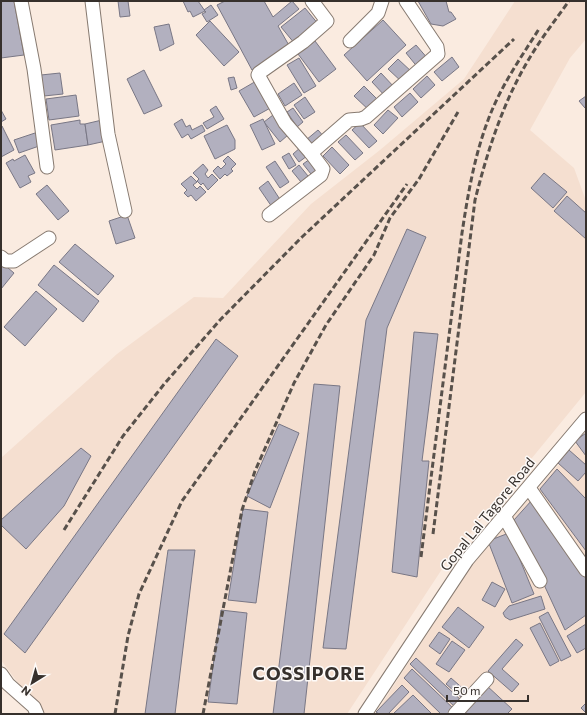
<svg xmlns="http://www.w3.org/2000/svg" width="587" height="715" viewBox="0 0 587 715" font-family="Commissioner,sans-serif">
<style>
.built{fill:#f5dfd0}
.building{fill:#b2b0bf;stroke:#797785}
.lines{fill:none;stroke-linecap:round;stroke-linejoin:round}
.minor-casing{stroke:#877a70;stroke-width:15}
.minor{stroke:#fff;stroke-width:13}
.rail{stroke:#58514b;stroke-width:3;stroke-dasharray:6 3;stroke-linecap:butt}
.labels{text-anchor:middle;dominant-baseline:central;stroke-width:3;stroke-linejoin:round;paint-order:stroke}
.street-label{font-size:14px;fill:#36302c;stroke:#fdfaf8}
.district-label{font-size:18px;font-weight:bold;letter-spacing:1px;fill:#36302c;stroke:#fdfaf8}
</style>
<rect width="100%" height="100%" fill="#faebe0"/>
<g class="built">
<path d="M515,1H586V39L570,58L530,130L574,168L586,201V392L446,563L347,714H41L1,660V458L117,354L194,297L223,298L311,204L380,150L464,79Z"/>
<path d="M586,433V714H377L376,713L472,565Z"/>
</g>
<g class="building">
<path d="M1,1H14L24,55L1,58Z"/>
<path d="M118,1H128L130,16L120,17Z"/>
<path d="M183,1H198L205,11L193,17L190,11L188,12Z"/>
<path d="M225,1H264L273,17L292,1L299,9L278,26L291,49L252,70L217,5Z"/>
<path d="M418,1H446L449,12H451L456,19L443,26L431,24Z"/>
<path d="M211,5L218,15L207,22L202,14L206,12L204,10Z"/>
<path d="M305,8L319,25L295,44L281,27Z"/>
<path d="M383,20L406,45L367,81L344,55Z"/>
<path d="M210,21L239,52L224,66L196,35Z"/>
<path d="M169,24L174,44L160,51L154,27Z"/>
<path d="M315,41L336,69L319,82L298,54Z"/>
<path d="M416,45L429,60L419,69L406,53Z"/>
<path d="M452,57L459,67L442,81L434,72Z"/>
<path d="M299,58L316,86L304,93L287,65Z"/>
<path d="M398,59L413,73L403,83L388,69Z"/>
<path d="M144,70L162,106L144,114L127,79Z"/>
<path d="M60,73L63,94L44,96L41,75Z"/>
<path d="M381,73L395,88L386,97L372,82Z"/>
<path d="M427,76L435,85L421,98L413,89Z"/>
<path d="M234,77L237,88L231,90L228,78Z"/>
<path d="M258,80L274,106L254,117L239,91Z"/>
<path d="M294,83L302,95L285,106L278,94Z"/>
<path d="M364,86L380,102L371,112L354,96Z"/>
<path d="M410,93L418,102L402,117L394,107Z"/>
<path d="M76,95L79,116L49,120L46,99Z"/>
<path d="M586,96V108H585L579,101Z"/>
<path d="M305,97L315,112L304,119L294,105Z"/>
<path d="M216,106L224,119L207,129L203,123L214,117L210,110Z"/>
<path d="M293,108L303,122L297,127L287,112Z"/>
<path d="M1,110L6,119L1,122Z"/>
<path d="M388,110L398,118L383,134L374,125Z"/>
<path d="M273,115L288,135L280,142L264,122Z"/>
<path d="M182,119L186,127L190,125L192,130L202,125L205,131L191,139L188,134L182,138L174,124Z"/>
<path d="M263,119L275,144L262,150L250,125Z"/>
<path d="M80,120V124H85L88,145L55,150L51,125Z"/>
<path d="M102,120L106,141L88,145L85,124Z"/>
<path d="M360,123L377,141L369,148L352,130Z"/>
<path d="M227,125L235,140V149L215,159L204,136Z"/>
<path d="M2,126L14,150L1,157V127Z"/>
<path d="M318,130L325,138L313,148L306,140Z"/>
<path d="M38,132L42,145L19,153L14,140Z"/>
<path d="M346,135L363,153L355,160L338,142Z"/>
<path d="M301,147L307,156L299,162L293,154Z"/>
<path d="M332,147L349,165L340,174L323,156Z"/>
<path d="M289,153L296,165L289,169L282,157Z"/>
<path d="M25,155L35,173L28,176L31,182L20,188L6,163L13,159L14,161Z"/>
<path d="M228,156L236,164L231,169L233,171L227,176L225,174L220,179L213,171L218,166L221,169L226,164L223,161Z"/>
<path d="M310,159L318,169L311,174L303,164Z"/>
<path d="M275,161L289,182L280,188L266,167Z"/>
<path d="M203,164L208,170L205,174L208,178L212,174L218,180L208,190L203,183L201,185L197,181L199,179L193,173Z"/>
<path d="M299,165L308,176L301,182L292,171Z"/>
<path d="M544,173L567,192L553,208L531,188Z"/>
<path d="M191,176L197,182L193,185L197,189L200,186L206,192L196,201L191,195L188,197L184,193L187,190L181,184Z"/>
<path d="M268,181L281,201L272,207L259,188Z"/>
<path d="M47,185L69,211L58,220L36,194Z"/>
<path d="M567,196L586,213V239L554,211Z"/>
<path d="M127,215L135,238L116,244L109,221Z"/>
<path d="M407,229L426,237L387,328L346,649L323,648L366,320Z"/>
<path d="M75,244L114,276L98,295L59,262Z"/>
<path d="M1,262L14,273L1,289Z"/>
<path d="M54,265L99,301L83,322L38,285Z"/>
<path d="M36,291L57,309L25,346L4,327Z"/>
<path d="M414,332L438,334L422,461H429L417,577L392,572Z"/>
<path d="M216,339L238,356L25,653L4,634Z"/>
<path d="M314,384L340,386L304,714H273Z"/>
<path d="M279,424L299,433L270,508L247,496Z"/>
<path d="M586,433V456L575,441Z"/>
<path d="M81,448L91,456L64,506L26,549L1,525V520Z"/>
<path d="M569,450L586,465V472L578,481L558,463Z"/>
<path d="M557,469L586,499V551L540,489Z"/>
<path d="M532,500L586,576V615L565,630L514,520Z"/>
<path d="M243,509L268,512L256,603L228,600Z"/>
<path d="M509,533L534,594L512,603L488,541Z"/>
<path d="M168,550H195L175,714H145Z"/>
<path d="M492,582L505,589L495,607L482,600Z"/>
<path d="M541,596L545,609L510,620L505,617L503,613L509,606Z"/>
<path d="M458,607L484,627L469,648L442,627Z"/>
<path d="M221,610L247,613L237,704L208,702Z"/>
<path d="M548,612L571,656L561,661L539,617Z"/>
<path d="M540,623L559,661L550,666L530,628Z"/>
<path d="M586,624V648L577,653L567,636Z"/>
<path d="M439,632L450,639L440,654L429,646Z"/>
<path d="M516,639L523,645L502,669L519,684L512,692L488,671Z"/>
<path d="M452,641L465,650L449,672L436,664Z"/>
<path d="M416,658L463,702L457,709L410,664Z"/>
<path d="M412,669L455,710L451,714H441L404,678Z"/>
<path d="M451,678L467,692L462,698L446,684Z"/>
<path d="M402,685L409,692L388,714H379L376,712Z"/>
<path d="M486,685L512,709L507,714H459Z"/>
<path d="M413,695L432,714H393Z"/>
<path d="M586,703V713L581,708Z"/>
</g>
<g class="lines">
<defs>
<g id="minor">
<path d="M21,1L34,69L47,167"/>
<path d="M92,1L108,134L125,211"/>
<path d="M312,1L327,21L303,42L259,73L258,75L285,123L311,153L349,120L361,119L366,117L438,54L437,47L406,1"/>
<path d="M350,41L378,13L382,1"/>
<path d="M269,215L321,175L323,169L311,153"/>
<path d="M1,257L6,261H14L49,238"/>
<path d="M529,488L586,570"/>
<path d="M504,516L540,581"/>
<path d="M1,674L8,684L34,707L37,714"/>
<path d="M365,714L467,560L586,419"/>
<path d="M455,714L487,679"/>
</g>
</defs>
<use href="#minor" class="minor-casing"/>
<use href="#minor" class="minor"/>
<g class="rail">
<path d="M64,530L123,436L165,383L220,320L302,237L514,39"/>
<path d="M433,534L475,200C488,149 504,99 532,54C543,36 556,19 569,1"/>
<path d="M421,557L462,233C469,187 477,140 498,97C510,73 525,51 539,29"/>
<path d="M115,714L128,636L139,594L182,501L407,184"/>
<path d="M203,714L242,510L255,471L294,383L326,325L374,255L390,218L419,179L458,112"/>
</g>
</g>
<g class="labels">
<g class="street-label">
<text transform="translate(487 514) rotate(-51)">Gopal Lal Tagore Road</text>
</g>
<g class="district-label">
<text x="309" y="673">COSSIPORE</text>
</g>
</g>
<rect width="587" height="715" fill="none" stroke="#36302c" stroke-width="4"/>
<g transform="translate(32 683) rotate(217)" stroke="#fdfaf8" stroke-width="3" paint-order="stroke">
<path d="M0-3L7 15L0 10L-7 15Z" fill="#36302c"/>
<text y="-6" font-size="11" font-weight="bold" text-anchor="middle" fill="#36302c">N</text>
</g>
<path d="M447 695v6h81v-6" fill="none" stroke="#36302c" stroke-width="2"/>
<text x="453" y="695" font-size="12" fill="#36302c" stroke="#fdfaf8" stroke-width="3" paint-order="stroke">50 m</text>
</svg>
